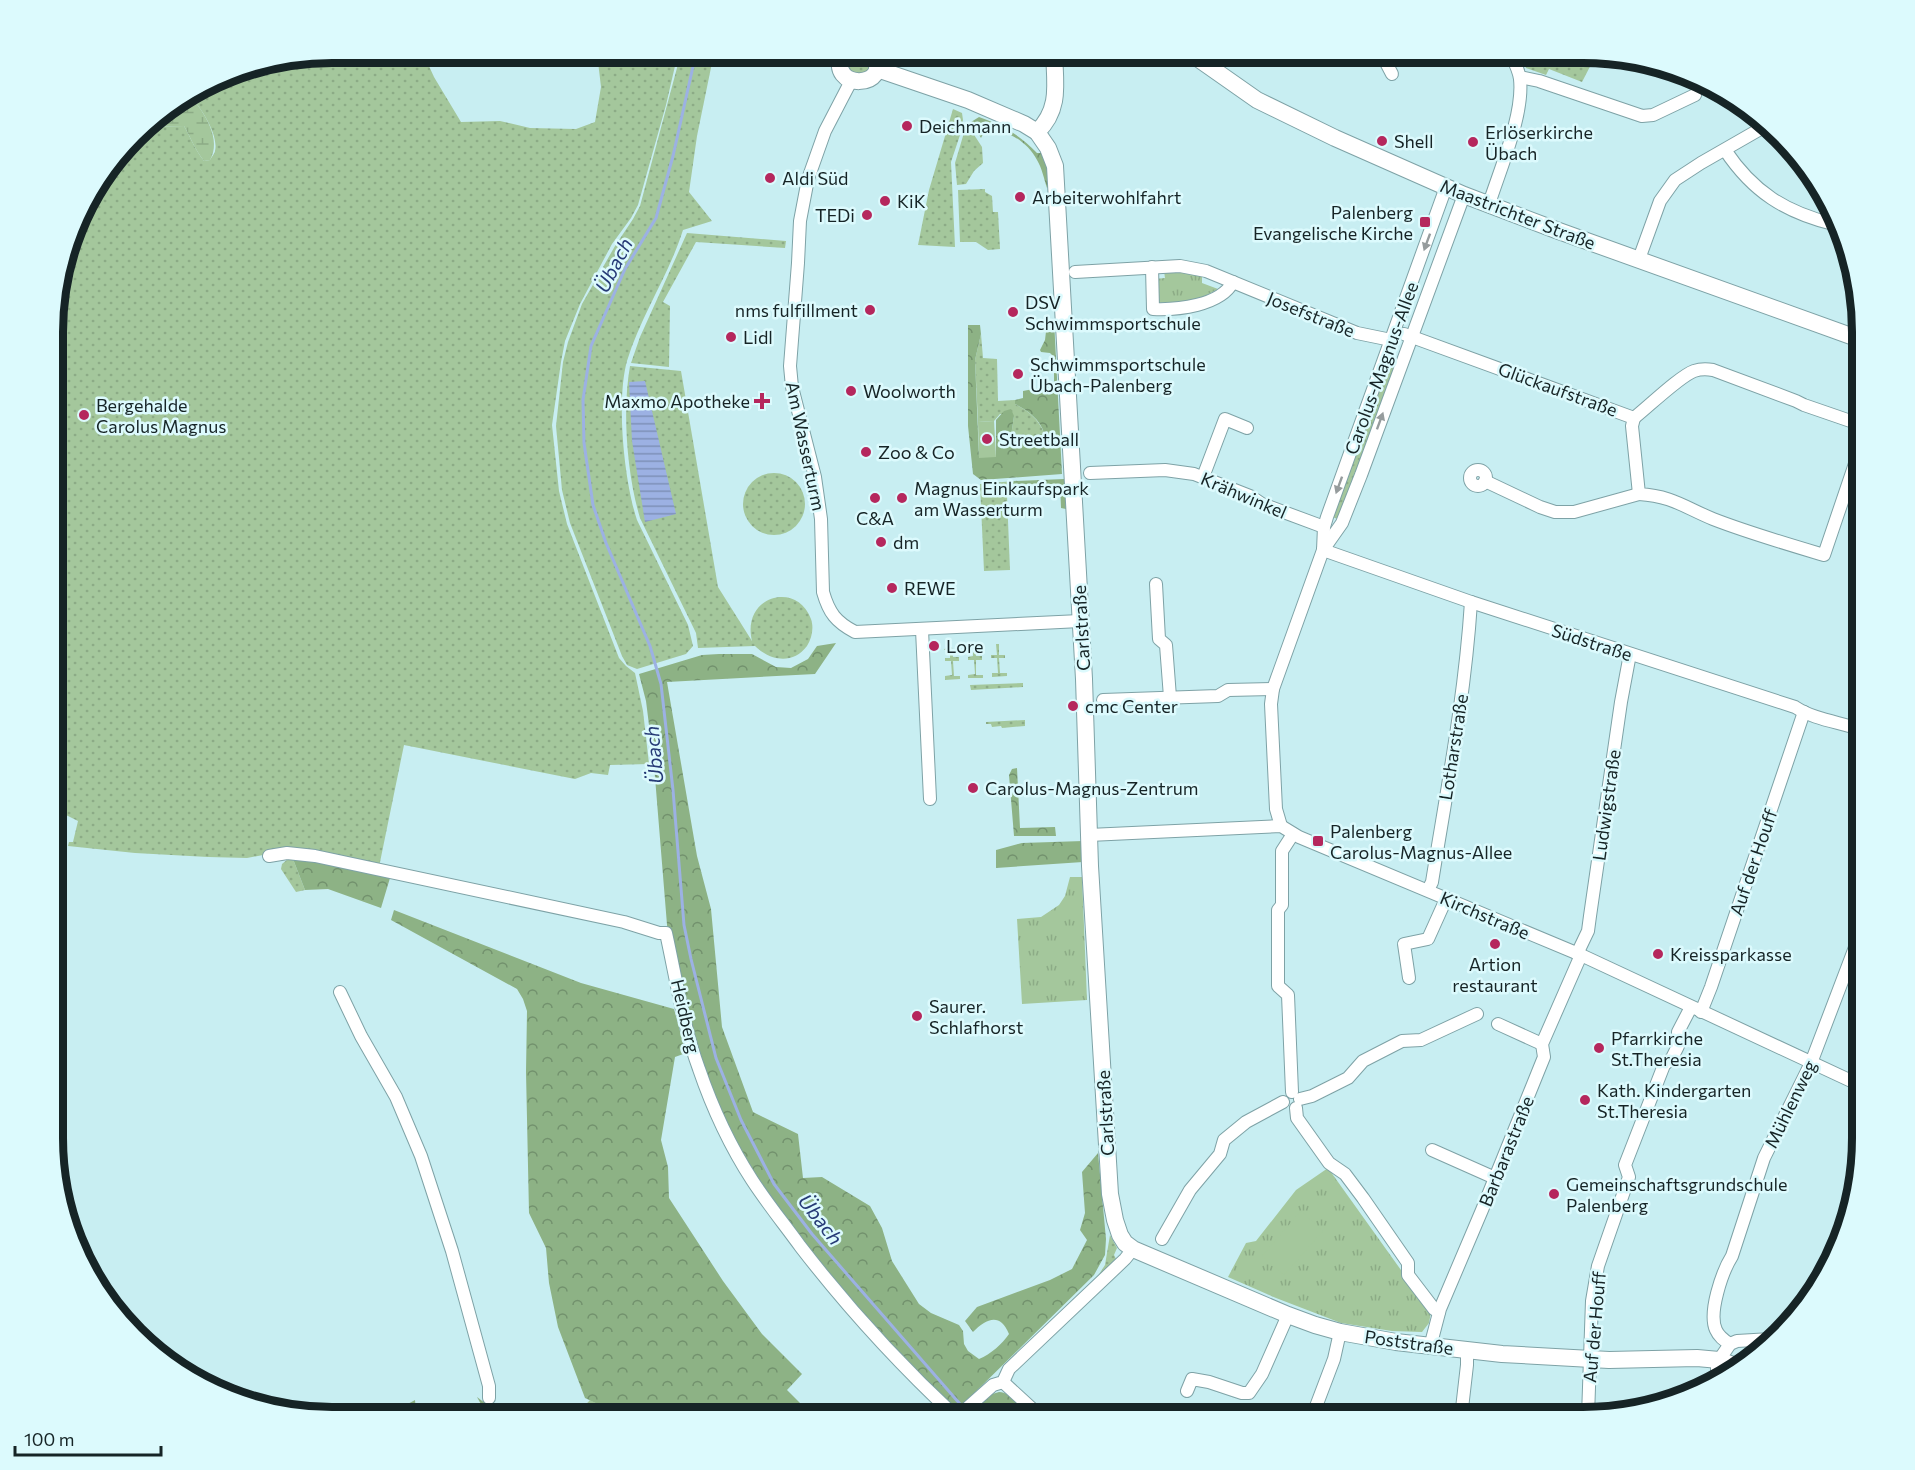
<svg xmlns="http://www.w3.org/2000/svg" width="1915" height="1470" viewBox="0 0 1915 1470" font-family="Commissioner,sans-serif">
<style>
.grass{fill:url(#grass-dots)}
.forest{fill:url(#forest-crowns)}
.wetland{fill:url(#wetland-marsh)}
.park{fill:url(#park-tufts)}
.pitch{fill:#a4c79c}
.water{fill:url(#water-rules)}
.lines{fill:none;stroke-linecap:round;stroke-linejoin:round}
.stream{stroke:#9cb1e3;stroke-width:3}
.street-casing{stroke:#7ea2a6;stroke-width:14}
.secondary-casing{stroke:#7ea2a6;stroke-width:18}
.street{stroke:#fff;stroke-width:12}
.secondary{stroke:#fff;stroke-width:16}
.oneway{fill:#969c9d}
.poi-dot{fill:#b5275d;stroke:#dcfafd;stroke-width:2}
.labels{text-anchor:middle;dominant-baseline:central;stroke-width:5;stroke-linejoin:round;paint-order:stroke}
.poi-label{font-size:18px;fill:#162426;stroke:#dcfafd;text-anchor:start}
.street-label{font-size:18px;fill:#162426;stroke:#dcfafd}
.water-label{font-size:20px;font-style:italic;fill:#263a76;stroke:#dcfafd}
.rim{fill:none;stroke:#162426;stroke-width:8}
</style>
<defs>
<pattern id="grass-dots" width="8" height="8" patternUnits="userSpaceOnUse" patternTransform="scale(1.5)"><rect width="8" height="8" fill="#a4c79c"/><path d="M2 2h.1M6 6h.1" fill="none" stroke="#8cab86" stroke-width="1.8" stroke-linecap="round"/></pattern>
<pattern id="forest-crowns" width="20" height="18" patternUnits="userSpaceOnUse" patternTransform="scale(1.5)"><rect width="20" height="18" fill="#8db285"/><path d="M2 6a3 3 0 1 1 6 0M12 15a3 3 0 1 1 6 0" fill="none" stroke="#72916d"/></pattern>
<pattern id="wetland-marsh" width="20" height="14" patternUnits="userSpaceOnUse" patternTransform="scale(1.5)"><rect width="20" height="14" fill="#a4c79c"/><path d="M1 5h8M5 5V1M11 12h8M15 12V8" fill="none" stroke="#8cab86"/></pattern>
<pattern id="park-tufts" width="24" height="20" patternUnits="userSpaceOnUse" patternTransform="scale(1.5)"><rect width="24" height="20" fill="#a4c79c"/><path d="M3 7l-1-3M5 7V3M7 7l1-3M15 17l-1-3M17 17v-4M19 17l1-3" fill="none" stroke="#8cab86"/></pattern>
<pattern id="water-rules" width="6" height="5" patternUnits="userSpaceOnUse" patternTransform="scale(1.5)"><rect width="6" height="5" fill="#9cb1e3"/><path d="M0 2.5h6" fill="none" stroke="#7e90b8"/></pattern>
</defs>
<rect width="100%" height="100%" fill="#c8eef2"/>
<g class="grass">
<path d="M332,53H423L434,77L461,122L500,121L530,128L576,129L595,122L601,87L597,53H678L666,105L638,205L631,218L612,244L580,304L565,341L561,362L552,425L559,491L567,524L619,658L626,666L635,673L643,711L649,764L610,765L608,775L591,773L575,779L404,745L379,867L289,850L247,858L208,857L135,853L68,846L69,842H73L78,821L54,809L55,295L90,192L143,127L184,126C191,138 195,150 204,161L210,160C211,158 215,153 215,151C219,135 201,108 191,97L242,67Z"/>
<path d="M681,53H714L697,136L689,192L712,221L683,230C669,275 641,315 627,361C616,400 624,481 637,520L688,625L693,646L686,654L637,669L627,665L622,656L570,523L562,490L556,426L563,362L568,342L582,304L615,246L633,219L640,206Z"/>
<path d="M850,53H868L873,68L855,78L845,60Z"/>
<path d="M1521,53H1597L1582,82L1549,69L1546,75L1526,68Z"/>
<path d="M953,109L962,113L963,120L960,135L951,162L955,247L918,245L929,190Z"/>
<path d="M966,126L969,127L982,147L983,163L974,171L966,184L957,185L955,163Z"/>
<path d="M985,189V192L992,196L993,212H998L1000,249L988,250L976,242H960L958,190Z"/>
<path d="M687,233L786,241L785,248L696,242L663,302L670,306L669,367L631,363L640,337Z"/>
<path d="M981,334L983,358L997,359L998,401L1015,400V404C1027,410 1039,419 1044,433L1018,441L1013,440L1011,436L1014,416L1000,414L994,421L978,422L975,360Z"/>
<path d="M1389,356L1399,360L1341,520L1332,517Z"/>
<path d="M630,366L681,371L718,587L752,641C741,596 797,580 811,619C814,628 812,638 807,646C793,665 770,661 755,646L698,648L696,633L640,518C627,475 622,411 630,366Z"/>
<circle cx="774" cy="504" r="31"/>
<path d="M1014,481L1011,485L1007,496L1010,570L984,571L980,484Z"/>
<path d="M996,644H999V655H1005V658H999L1000,673H1007V676L992,677V673H998L997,658H991V655H997Z"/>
<path d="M973,646H975L976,656H982V660H976V675H983V678H968V675L975,674L974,660H968V657L973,656Z"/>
<path d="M946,647H952L953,657H959V661H953L954,676H960V679L945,680V676L952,675L951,661H945V658H950V650H944Z"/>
<path d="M1023,683V687L971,690L970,685Z"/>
<path d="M1025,720V726L1002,728L1001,726L992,727L991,724H986V722Z"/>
<path d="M288,859H293L305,890L296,892L281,869L282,864Z"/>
<path d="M1110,1235L1117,1248L1114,1255L1116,1259L1096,1279L1105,1265Z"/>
<path d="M590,1400L606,1408L630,1417H574Z"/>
</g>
<g class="forest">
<path d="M979,117C1002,125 1020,135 1037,153H1041L1046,164L1050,185L1047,188C1044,179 1042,168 1037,160C1027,141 1007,130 986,128L981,138L971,122Z"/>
<path d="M1051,320H1054L1062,474L981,480L973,474L968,426V325H980L981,334L975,360L979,457H996V420L1004,411L1011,409L1014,416L1011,436L1013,440L1018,441L1044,433C1040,419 1027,410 1015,404V400L1023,398V391L1054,385V357L1050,353L1041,352L1040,350L1045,340L1047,323Z"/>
<path d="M1064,479L1066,509L1061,508L1060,484L1011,485L1014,481Z"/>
<path d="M836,643L815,674L667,682L697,856L711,909L722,1027L753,1112L798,1134L803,1178L822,1177L870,1206L882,1228L892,1261L919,1304L931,1313L959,1325L963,1331L964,1344L968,1351L979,1359C991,1354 1002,1344 1009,1334C1000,1312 986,1319 973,1332L965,1321L977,1307L1050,1280L1072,1269L1087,1240L1080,1230L1085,1213L1082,1172L1098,1153L1106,1239L1105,1255L1094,1275L954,1413L871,1327L750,1172L728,1127L702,1068L668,937L654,765L646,701L639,674L702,655L719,654H752L776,667L791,668L808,659L817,646Z"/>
<path d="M1017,768L1020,828L1055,827L1056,836H1014L1009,775L1012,769Z"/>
<path d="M1083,841V862L996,868V850L1022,843Z"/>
<path d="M293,859L315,860L390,878L381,908L328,889L305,890Z"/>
<path d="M394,910L581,983L674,1009L686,1053L675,1057L661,1140L668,1167L669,1198L723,1281L762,1334L802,1374L787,1390L814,1417H630L606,1408L585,1398L558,1327L549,1283L546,1248L529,1213L526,1072L527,1011L523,999L517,989L391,920Z"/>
<path d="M999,1392C1013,1393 1023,1408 1033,1417H965L989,1395Z"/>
<path d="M477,1397L503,1417H488Z"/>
<path d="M415,1400L416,1411L410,1417H384Z"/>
</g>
<path class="wetland" d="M191,97C205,113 222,140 210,160L204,161C195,150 191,138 184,126L143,127L148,122Z"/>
<g class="park">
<path d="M1186,270L1202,276V283L1218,289L1196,301L1156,303L1154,279L1165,278L1164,271Z"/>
<path d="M1070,877H1082L1087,1000L1022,1004L1017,919L1041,917L1059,905L1065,896Z"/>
<path d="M1328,1168L1431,1312L1429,1323L1422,1332L1392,1331L1341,1323L1276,1298L1228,1277L1246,1243L1256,1241L1296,1190Z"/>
</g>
<g class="pitch">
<path d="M994,421L996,457L979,458L978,422Z"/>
<path d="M1301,1211L1323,1231L1284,1275L1262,1256Z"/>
</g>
<path class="water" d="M645,381L676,514L645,522L632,441L629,382Z"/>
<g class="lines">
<g class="stream">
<path d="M696,53L673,156L656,218L625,269L591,346L583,400L584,443L593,505L606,543L650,646L661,684L673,790L684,925L691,959L716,1058L741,1120L774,1184L812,1234L960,1404"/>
<path d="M971,1416L972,1417"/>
</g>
<defs>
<g id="street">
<path d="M1381,53L1392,74"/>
<path d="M1520,77L1539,81L1642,116L1653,115L1695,95"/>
<path d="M851,81L825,131L808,179L800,221L798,263L790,366L792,387L815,477L821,519L823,592C829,613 836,622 855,632L1080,621"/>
<path d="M1725,150C1753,192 1785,212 1833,224L1836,218"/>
<path d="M1489,204C1500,169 1524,115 1520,79C1519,70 1514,61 1510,53"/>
<path d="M1639,259L1660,201L1675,180L1701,163L1769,124"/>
<path d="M1152,267L1153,309C1177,310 1220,306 1233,282"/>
<path d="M1075,272L1180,266L1206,271L1357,333L1391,340"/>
<path d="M1404,334L1634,418"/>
<path d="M1634,418L1632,426L1639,494C1672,496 1684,507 1713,519C1749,533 1787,544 1824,555L1862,443"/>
<path d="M1634,418C1648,407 1680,376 1694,371C1700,369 1707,369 1713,370L1796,401L1804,405L1862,425"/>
<circle cx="1478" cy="478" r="8"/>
<path d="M1090,473L1165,470L1194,474L1250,496L1262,504L1324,527"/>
<path d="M1203,477L1225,419L1247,428"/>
<path d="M1485,481L1540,507L1555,512H1574L1639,494"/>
<path d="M1323,550L1471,602L1795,707C1815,720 1840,722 1862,730"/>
<path d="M1323,550L1324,527L1327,517L1446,187"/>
<path d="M1156,584L1159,639L1166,645L1170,697"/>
<path d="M922,630L930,799"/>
<path d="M1103,700L1218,696L1228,690L1273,689"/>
<path d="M1281,826L1276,809L1271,704L1273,689L1323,550L1342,523L1361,475L1464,195"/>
<path d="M1089,835L1281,826L1299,837L1581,955L1862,1086"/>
<path d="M269,856L287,853L315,856L624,922L659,933H666C676,978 683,1026 699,1069C712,1107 730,1146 752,1180C767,1203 784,1224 800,1246C847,1307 899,1364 956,1417"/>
<path d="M1428,890L1432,882C1447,789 1465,696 1471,602"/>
<path d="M1577,954L1588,931L1590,916L1621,702L1630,654"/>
<path d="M1409,978L1404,944L1428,939L1446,899"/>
<path d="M340,992L361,1036L396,1097L421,1156L452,1251L489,1386V1398"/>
<path d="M1701,1012L1711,987L1804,712"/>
<path d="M1498,1024L1542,1044"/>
<path d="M1292,1092L1288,995L1278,986V910L1282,905V851L1293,834"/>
<path d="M1300,1099L1312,1096L1348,1078L1363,1061L1402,1041L1421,1040L1477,1014"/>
<path d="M1296,1108L1297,1118L1329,1163L1345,1174L1363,1198L1408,1263V1275L1434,1309L1439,1312"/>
<path d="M1432,1150L1495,1178"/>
<path d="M1162,1239L1190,1190L1220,1154L1224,1140L1246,1122L1283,1102"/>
<path d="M1730,1344C1724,1340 1719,1337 1716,1330C1708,1313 1722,1272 1732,1256L1764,1158L1811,1063L1862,929"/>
<path d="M1430,1347L1440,1309L1482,1210L1544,1057L1542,1044L1581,955"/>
<path d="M1719,1360L1730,1344L1737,1341L1771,1339"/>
<path d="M1003,1382L1041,1417"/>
<path d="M1187,1391L1192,1379L1209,1382L1242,1393H1249L1262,1374L1288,1315"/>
<path d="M1588,1416L1592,1301L1598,1266L1629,1177L1625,1165L1664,1065L1672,1058L1678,1046V1032L1691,1007"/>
<path d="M957,1417L993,1385L1003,1382L1009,1369L1125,1259L1133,1249"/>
<path d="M1312,1417L1334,1359L1340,1332"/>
<path d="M1461,1417L1467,1365V1351"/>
</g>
<g id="secondary">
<path d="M843,53C825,91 894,90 874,53"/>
<path d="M1190,53L1257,100L1335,138L1464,195L1556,230L1862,340"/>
<path d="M877,69L968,100L1024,124L1037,132L1048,148L1055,166L1084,679L1090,866L1110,1194L1115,1220L1120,1235L1125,1243L1133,1249L1288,1315L1315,1325L1340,1332L1396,1342L1502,1354L1609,1360L1697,1358L1719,1360L1736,1366"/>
<path d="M1037,132C1061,109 1055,83 1054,53"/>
<path d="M1719,1379V1360"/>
</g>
</defs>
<use href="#street" class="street-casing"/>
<use href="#secondary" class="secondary-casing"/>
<use href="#street" class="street"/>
<use href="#secondary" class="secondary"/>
</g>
<defs><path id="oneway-solid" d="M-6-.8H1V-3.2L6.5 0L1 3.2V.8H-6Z" transform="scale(1.5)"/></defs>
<g class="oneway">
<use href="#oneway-solid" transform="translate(1427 242) rotate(110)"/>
<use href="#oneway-solid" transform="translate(1380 421) rotate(-70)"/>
<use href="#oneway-solid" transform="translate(1339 485) rotate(110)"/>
</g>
<g class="poi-dot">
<circle cx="907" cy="126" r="6"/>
<circle cx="1382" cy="141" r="6"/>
<circle cx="1473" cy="142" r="6"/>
<circle cx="770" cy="178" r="6"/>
<circle cx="1020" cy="197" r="6"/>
<circle cx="885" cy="201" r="6"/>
<circle cx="867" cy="215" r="6"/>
<rect x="1419" y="216" width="12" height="12" rx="3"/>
<circle cx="870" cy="310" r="6"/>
<circle cx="1013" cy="312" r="6"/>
<circle cx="731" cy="337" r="6"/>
<circle cx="1018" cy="374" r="6"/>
<circle cx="851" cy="391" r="6"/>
<path d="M759 392h6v6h6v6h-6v6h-6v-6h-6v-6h6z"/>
<circle cx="84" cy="415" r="6"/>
<circle cx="987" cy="439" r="6"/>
<circle cx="866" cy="452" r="6"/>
<circle cx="875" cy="498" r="6"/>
<circle cx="902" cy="498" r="6"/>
<circle cx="881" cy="542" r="6"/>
<circle cx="892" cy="588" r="6"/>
<circle cx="934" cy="646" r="6"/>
<circle cx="1073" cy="706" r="6"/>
<circle cx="973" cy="788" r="6"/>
<rect x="1312" y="835" width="12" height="12" rx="3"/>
<circle cx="1495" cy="944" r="6"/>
<circle cx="1658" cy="954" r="6"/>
<circle cx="917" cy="1016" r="6"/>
<circle cx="1599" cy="1048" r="6"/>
<circle cx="1585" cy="1100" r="6"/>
<circle cx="1554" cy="1194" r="6"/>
</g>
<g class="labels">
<g class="poi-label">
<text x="919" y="126">Deichmann</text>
<text x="1485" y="132">Erlöserkirche<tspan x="1485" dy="21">Übach</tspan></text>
<text x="1394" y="141">Shell</text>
<text x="782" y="178">Aldi Süd</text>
<text x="1032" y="197">Arbeiterwohlfahrt</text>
<text x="897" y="201">KiK</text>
<text x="1413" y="212" text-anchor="end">Palenberg<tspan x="1413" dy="21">Evangelische Kirche</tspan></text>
<text x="855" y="215" text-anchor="end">TEDi</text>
<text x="1025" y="302">DSV<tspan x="1025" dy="21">Schwimmsportschule</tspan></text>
<text x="858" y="310" text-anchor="end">nms fulfillment</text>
<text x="743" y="337">Lidl</text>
<text x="1030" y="364">Schwimmsportschule<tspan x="1030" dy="21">Übach-Palenberg</tspan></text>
<text x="863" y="391">Woolworth</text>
<text x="750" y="401" text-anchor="end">Maxmo Apotheke</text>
<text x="96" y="405">Bergehalde<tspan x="96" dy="21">Carolus Magnus</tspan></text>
<text x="999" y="439">Streetball</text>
<text x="878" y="452">Zoo &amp; Co</text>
<text x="914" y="488">Magnus Einkaufspark<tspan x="914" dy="21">am Wasserturm</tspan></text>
<text x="875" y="518" text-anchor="middle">C&amp;A</text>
<text x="893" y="542">dm</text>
<text x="904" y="588">REWE</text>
<text x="946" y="646">Lore</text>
<text x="1085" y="706">cmc Center</text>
<text x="985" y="788">Carolus-Magnus-Zentrum</text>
<text x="1330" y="831">Palenberg<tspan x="1330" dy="21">Carolus-Magnus-Allee</tspan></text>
<text x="1670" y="954">Kreissparkasse</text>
<text x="1495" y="964" text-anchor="middle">Artion<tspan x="1495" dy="21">restaurant</tspan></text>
<text x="929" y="1006">Saurer.<tspan x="929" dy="21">Schlafhorst</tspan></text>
<text x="1611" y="1038">Pfarrkirche<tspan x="1611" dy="21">St.Theresia</tspan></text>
<text x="1597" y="1090">Kath. Kindergarten<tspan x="1597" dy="21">St.Theresia</tspan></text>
<text x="1566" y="1184">Gemeinschaftsgrundschule<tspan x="1566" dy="21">Palenberg</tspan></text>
</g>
<g class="street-label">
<text transform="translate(1518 214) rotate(21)">Maastrichter Straße</text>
<text transform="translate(1311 314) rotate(22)">Josefstraße</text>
<text transform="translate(1381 368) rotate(-70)">Carolus-Magnus-Allee</text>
<text transform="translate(1558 389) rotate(20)">Glückaufstraße</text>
<text transform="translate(806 446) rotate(78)">Am Wasserturm</text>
<text transform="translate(1244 495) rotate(23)">Krähwinkel</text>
<text transform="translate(1081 628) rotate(-93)">Carlstraße</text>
<text transform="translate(1592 642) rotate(18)">Südstraße</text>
<text transform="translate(1453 747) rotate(-81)">Lotharstraße</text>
<text transform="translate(1606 805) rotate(-82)">Ludwigstraße</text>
<text transform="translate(1753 862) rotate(-71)">Auf der Houff</text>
<text transform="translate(1485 915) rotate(23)">Kirchstraße</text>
<text transform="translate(686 1016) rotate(77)">Heidberg</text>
<text transform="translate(1790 1104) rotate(-64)">Mühlenweg</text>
<text transform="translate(1105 1113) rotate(-93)">Carlstraße</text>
<text transform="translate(1506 1151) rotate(-68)">Barbarastraße</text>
<text transform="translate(1594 1327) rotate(-85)">Auf der Houff</text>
<text transform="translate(1409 1342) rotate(8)">Poststraße</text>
</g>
<g class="water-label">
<text transform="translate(613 265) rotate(-63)">Übach</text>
<text transform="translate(653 755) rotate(-95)">Übach</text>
<text transform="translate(821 1219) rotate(52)">Übach</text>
</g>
</g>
<path d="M0 0H1915V1470H0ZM332 63H1583A269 269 0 0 1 1852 332V1138A269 269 0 0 1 1583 1407H332A269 269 0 0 1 63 1138V332A269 269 0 0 1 332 63Z" fill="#dcfafd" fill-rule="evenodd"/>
<path class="rim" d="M332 63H1583A269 269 0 0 1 1852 332V1138A269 269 0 0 1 1583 1407H332A269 269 0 0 1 63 1138V332A269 269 0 0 1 332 63Z"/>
<path d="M15 1446v9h146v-9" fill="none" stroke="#162426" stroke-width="3"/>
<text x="24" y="1446" font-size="18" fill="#162426" stroke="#dcfafd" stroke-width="4.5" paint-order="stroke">100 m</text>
</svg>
